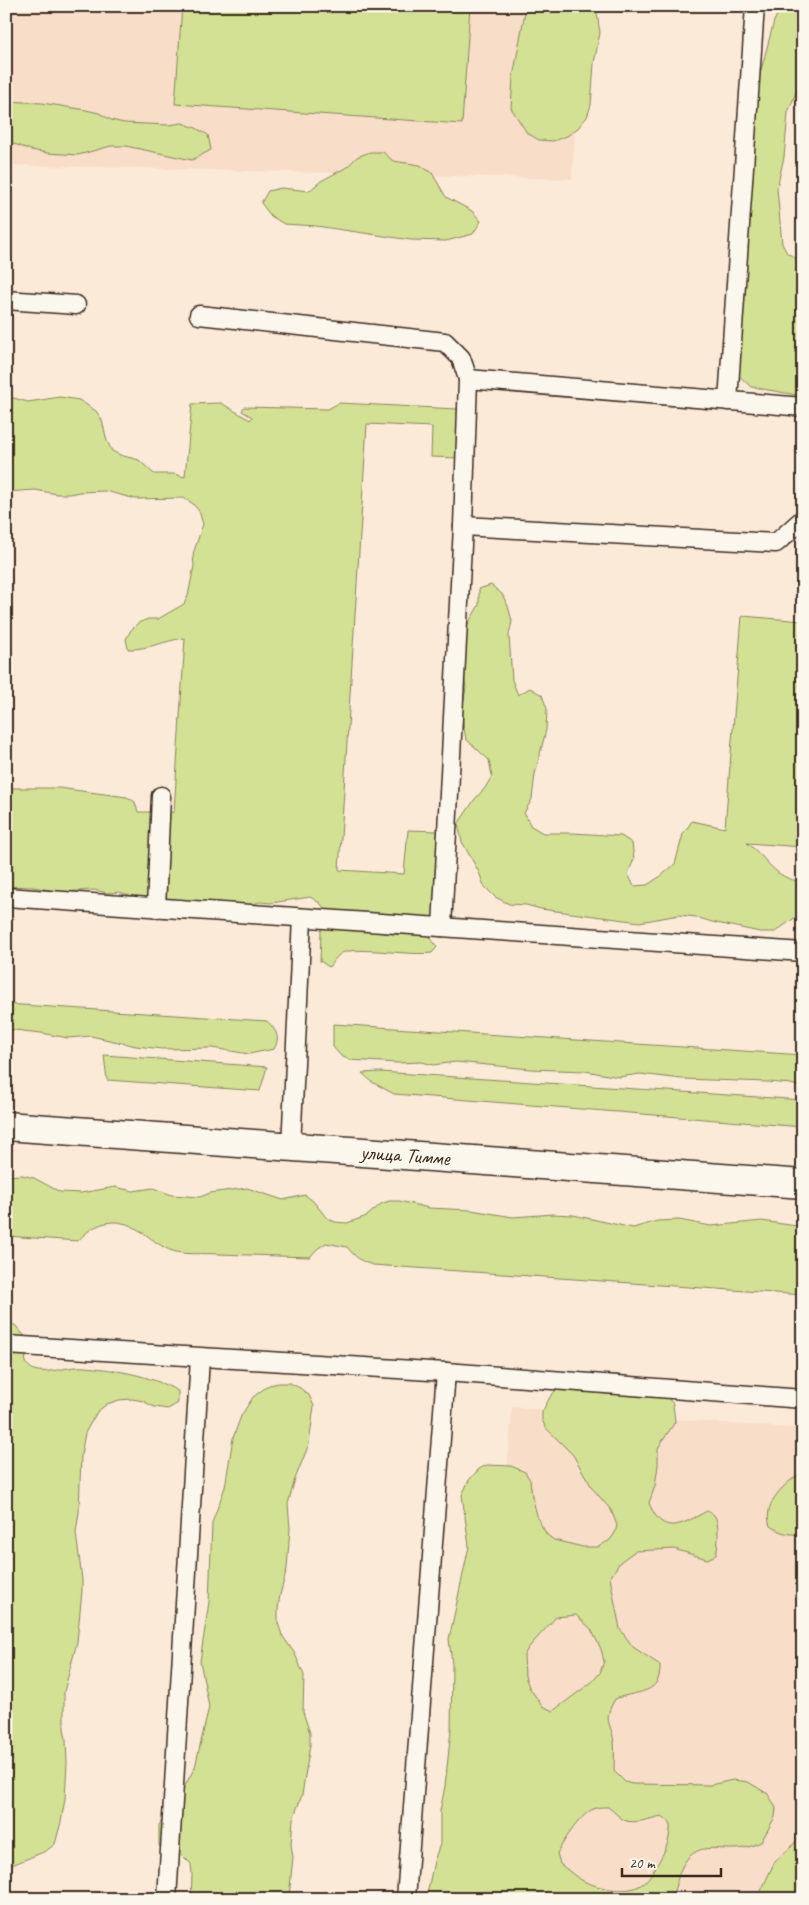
<svg xmlns="http://www.w3.org/2000/svg" width="809" height="1905" viewBox="0 0 809 1905" font-family="Caveat,sans-serif">
<style>
.built{fill:#f8ddc9}
.green{fill:#d3e195;stroke:#87865a;fill-rule:evenodd}
.lines{fill:none;stroke-linecap:round;stroke-linejoin:round}
.service-casing{stroke:#3b2a1e;stroke-width:21}
.secondary-casing{stroke:#3b2a1e;stroke-width:31}
.service{stroke:#fbf7ec;stroke-width:18}
.secondary{stroke:#fbf7ec;stroke-width:28}
.labels{text-anchor:middle;dominant-baseline:central;stroke-width:4;stroke-linejoin:round;paint-order:stroke}
.street-label{font-size:21px;fill:#3b2a1e;stroke:#fbf7ec}
</style>
<rect width="100%" height="100%" fill="#fcead9"/>
<filter id="ink" filterUnits="userSpaceOnUse"><feTurbulence type="fractalNoise" baseFrequency=".02" numOctaves="2"/><feDisplacementMap in="SourceGraphic" scale="10" xChannelSelector="R" yChannelSelector="G"/><feConvolveMatrix kernelMatrix="1 2 1 2 8 2 1 2 1" color-interpolation-filters="sRGB"/></filter>
<g filter="url(#ink)">
<g class="built">
<path d="M6,6H583L572,179L6,165Z"/>
<path d="M512,1407L803,1429V1899H473Z"/>
</g>
<g class="green">
<path d="M182,6H470L462,124L175,104Z"/>
<path d="M526,6H596L600,33L594,63L591,105L587,117L578,128L567,136L553,141L539,140L527,133L511,108L513,77Z"/>
<path d="M782,6H803V74L788,113L784,157L777,188L782,244L787,253L803,262V396L751,387L735,372L742,281L746,269L742,236L759,78L774,21Z"/>
<path d="M6,101L42,103L86,110L99,113L111,120L124,123L168,125L182,123L196,128L208,135L211,150L192,160L126,146H111L78,155L47,153L31,150L6,141Z"/>
<path d="M370,152H383L393,161L420,165L432,173L446,197L472,211L481,221L473,234L446,241L411,240L316,226L284,224L271,216L261,203L268,191L281,188L309,191L321,181L347,167L357,157Z"/>
<path d="M10,397L28,402L60,397L79,400L96,411L102,420L107,441L112,451L120,455L139,460L154,474H174L185,477L192,404L221,403L250,420L252,417L242,411L244,407L328,409L339,403L457,409L461,415L459,458L431,457L432,427L367,424L339,870L404,874L408,830L439,831L437,911L430,919L373,929C395,938 406,933 428,934L437,947L432,953C412,956 354,946 342,953C336,956 333,962 329,967L320,961L321,931L326,922V911L320,903L310,897L271,903L260,902L249,905L142,899L119,892L108,893L94,890L61,892L33,887L6,886V790L12,788H59L127,797L135,802L138,812H174L185,638C166,640 147,650 128,649L126,639L131,630L138,623L148,619H158L184,604L188,596L194,566L193,554L203,524L199,511L192,503L183,498L136,499L105,491L80,492L69,494H57L35,490L6,492V398Z"/>
<path d="M491,585L502,594L508,606L512,621L509,635L512,680L518,695L530,688L542,695L547,709L546,730L535,774L532,799L524,813L531,826L543,833H573L621,836L632,843L634,859L628,874L634,886L647,885L661,876L675,864L683,834L692,821L725,828L742,616L803,621V847L747,843C769,859 772,878 803,882V912L775,932H760L712,922L696,917L679,915L640,922L541,909L526,905L509,904L495,897L484,886L479,872L462,842L458,824L475,799L485,788L492,776L489,760L466,739L463,724L462,709L466,688L461,660L465,629L479,605V589Z"/>
<path d="M6,1004L267,1021C276,1030 281,1037 274,1049L249,1054L212,1048L162,1049L136,1046L91,1036L68,1038L41,1033L6,1029Z"/>
<path d="M333,1024L803,1055V1088L791,1084L768,1082L682,1079L640,1074L619,1077L585,1071L530,1069L456,1062L433,1065L422,1062L398,1063L350,1060L341,1056L333,1047Z"/>
<path d="M104,1055L267,1067L260,1091L107,1080Z"/>
<path d="M380,1072L803,1100V1127L394,1094L372,1082L362,1073Z"/>
<path d="M22,1175L34,1178L60,1192L81,1193L115,1187L133,1191L153,1188L172,1195L200,1197L210,1193L247,1188L283,1200L305,1195L313,1201L326,1217L335,1222L347,1223L367,1216L381,1204L389,1201H399L429,1208L471,1210L513,1217L553,1214L573,1215L633,1228L657,1221L679,1220L711,1226L762,1221L803,1227V1295L373,1265C361,1262 355,1257 347,1247L326,1243L317,1249L310,1257C279,1256 249,1255 218,1254C204,1253 189,1255 176,1252C156,1248 142,1225 118,1222C102,1221 88,1229 78,1241L6,1236V1176Z"/>
<path d="M6,1323L15,1325L28,1340L25,1363C28,1365 31,1369 34,1370C48,1375 70,1365 85,1367C118,1370 149,1375 178,1391V1403L168,1409L154,1407L143,1401L132,1399L119,1400L107,1404L97,1412L85,1433L81,1455L79,1512L76,1533L82,1579V1591L77,1642L64,1692V1728L66,1740L67,1763L65,1799L61,1822L55,1844L46,1851L12,1865L6,1863V1628L9,1622L6,1617Z"/>
<path d="M601,1375H617L632,1378L668,1398L673,1404L675,1422L658,1448V1465L655,1486L649,1503C663,1538 682,1524 707,1511C708,1511 714,1515 714,1515C720,1521 718,1548 716,1555L707,1559L674,1549L635,1551L620,1562L610,1578L620,1629L633,1647L660,1665C661,1696 637,1690 615,1699C602,1722 611,1721 614,1742C615,1752 614,1762 614,1771L625,1782L632,1784L710,1785L733,1780L748,1782L768,1794L776,1808L775,1817L761,1842C752,1846 744,1849 735,1849C716,1850 701,1843 687,1859C677,1871 678,1886 670,1899H426L434,1861L440,1844V1811L445,1786L451,1730L452,1664L449,1639L469,1546L462,1495L469,1480L479,1469L487,1465L511,1466L525,1472L530,1480L532,1496L538,1519L547,1535L554,1540L583,1547H598L610,1540L615,1533L617,1525L611,1510L593,1489L573,1455L546,1428L542,1420V1412L550,1397L559,1387ZM576,1615L591,1629L601,1649L604,1661L600,1673L592,1682L553,1711L542,1706L529,1687L525,1676L524,1655L529,1647L556,1617ZM608,1807C614,1811 618,1817 624,1820C634,1825 651,1818 662,1816L670,1822C671,1839 666,1849 658,1863C654,1870 649,1879 642,1884C627,1896 592,1887 578,1878C572,1874 566,1868 560,1864L557,1853C565,1840 580,1813 596,1808C599,1807 604,1807 608,1807Z"/>
<path d="M279,1383H290L300,1388L309,1395L314,1406L309,1444L295,1479L288,1504L290,1528L287,1569L280,1595L278,1609V1623L282,1635L295,1654L304,1675L303,1712L310,1733V1745L302,1795L293,1819L291,1844L293,1857L289,1897L288,1899H191L192,1875L191,1864L182,1855H169L159,1846V1825L170,1806L179,1797L195,1767L209,1707L200,1661L209,1602L212,1523L225,1487L233,1438L241,1416L253,1397L269,1385Z"/>
<path d="M803,1471V1533C790,1536 781,1533 770,1526C762,1502 785,1484 803,1471Z"/>
<path d="M803,1832V1899H759L761,1891L775,1861L792,1846Z"/>
</g>
<g class="lines">
<defs>
<g id="service">
<path d="M6,300L76,305"/>
<path d="M199,315L445,342L461,358L468,379L463,526L442,927"/>
<path d="M468,379L803,407"/>
<path d="M728,401L755,6"/>
<path d="M463,526L776,543L803,519"/>
<path d="M6,897L803,952"/>
<path d="M156,908L161,796"/>
<path d="M291,1147L302,918"/>
<path d="M6,1345L446,1372L803,1399"/>
<path d="M167,1899L200,1358"/>
<path d="M406,1899L446,1372"/>
</g>
<path id="secondary" d="M6,1126L803,1184"/>
</defs>
<use href="#service" class="service-casing"/>
<use href="#secondary" class="secondary-casing"/>
<use href="#service" class="service"/>
<use href="#secondary" class="secondary"/>
</g>
</g>
<g class="labels">
<g class="street-label">
<text transform="translate(405 1155) rotate(4)">улица Тимме</text>
</g>
</g>
<rect width="809" height="1905" fill="none" stroke="#fbf7ec" stroke-width="25"/>
<rect x="12" y="12" width="784" height="1880" fill="none" stroke="#3b2a1e" stroke-width="2" filter="url(#ink)"/>
<path d="M622 1868v8h99v-8" fill="none" stroke="#3b2a1e" stroke-width="2.5"/>
<text x="629" y="1868" font-size="15" fill="#3b2a1e" stroke="#fbf7ec" stroke-width="4" paint-order="stroke">20 m</text>
</svg>
